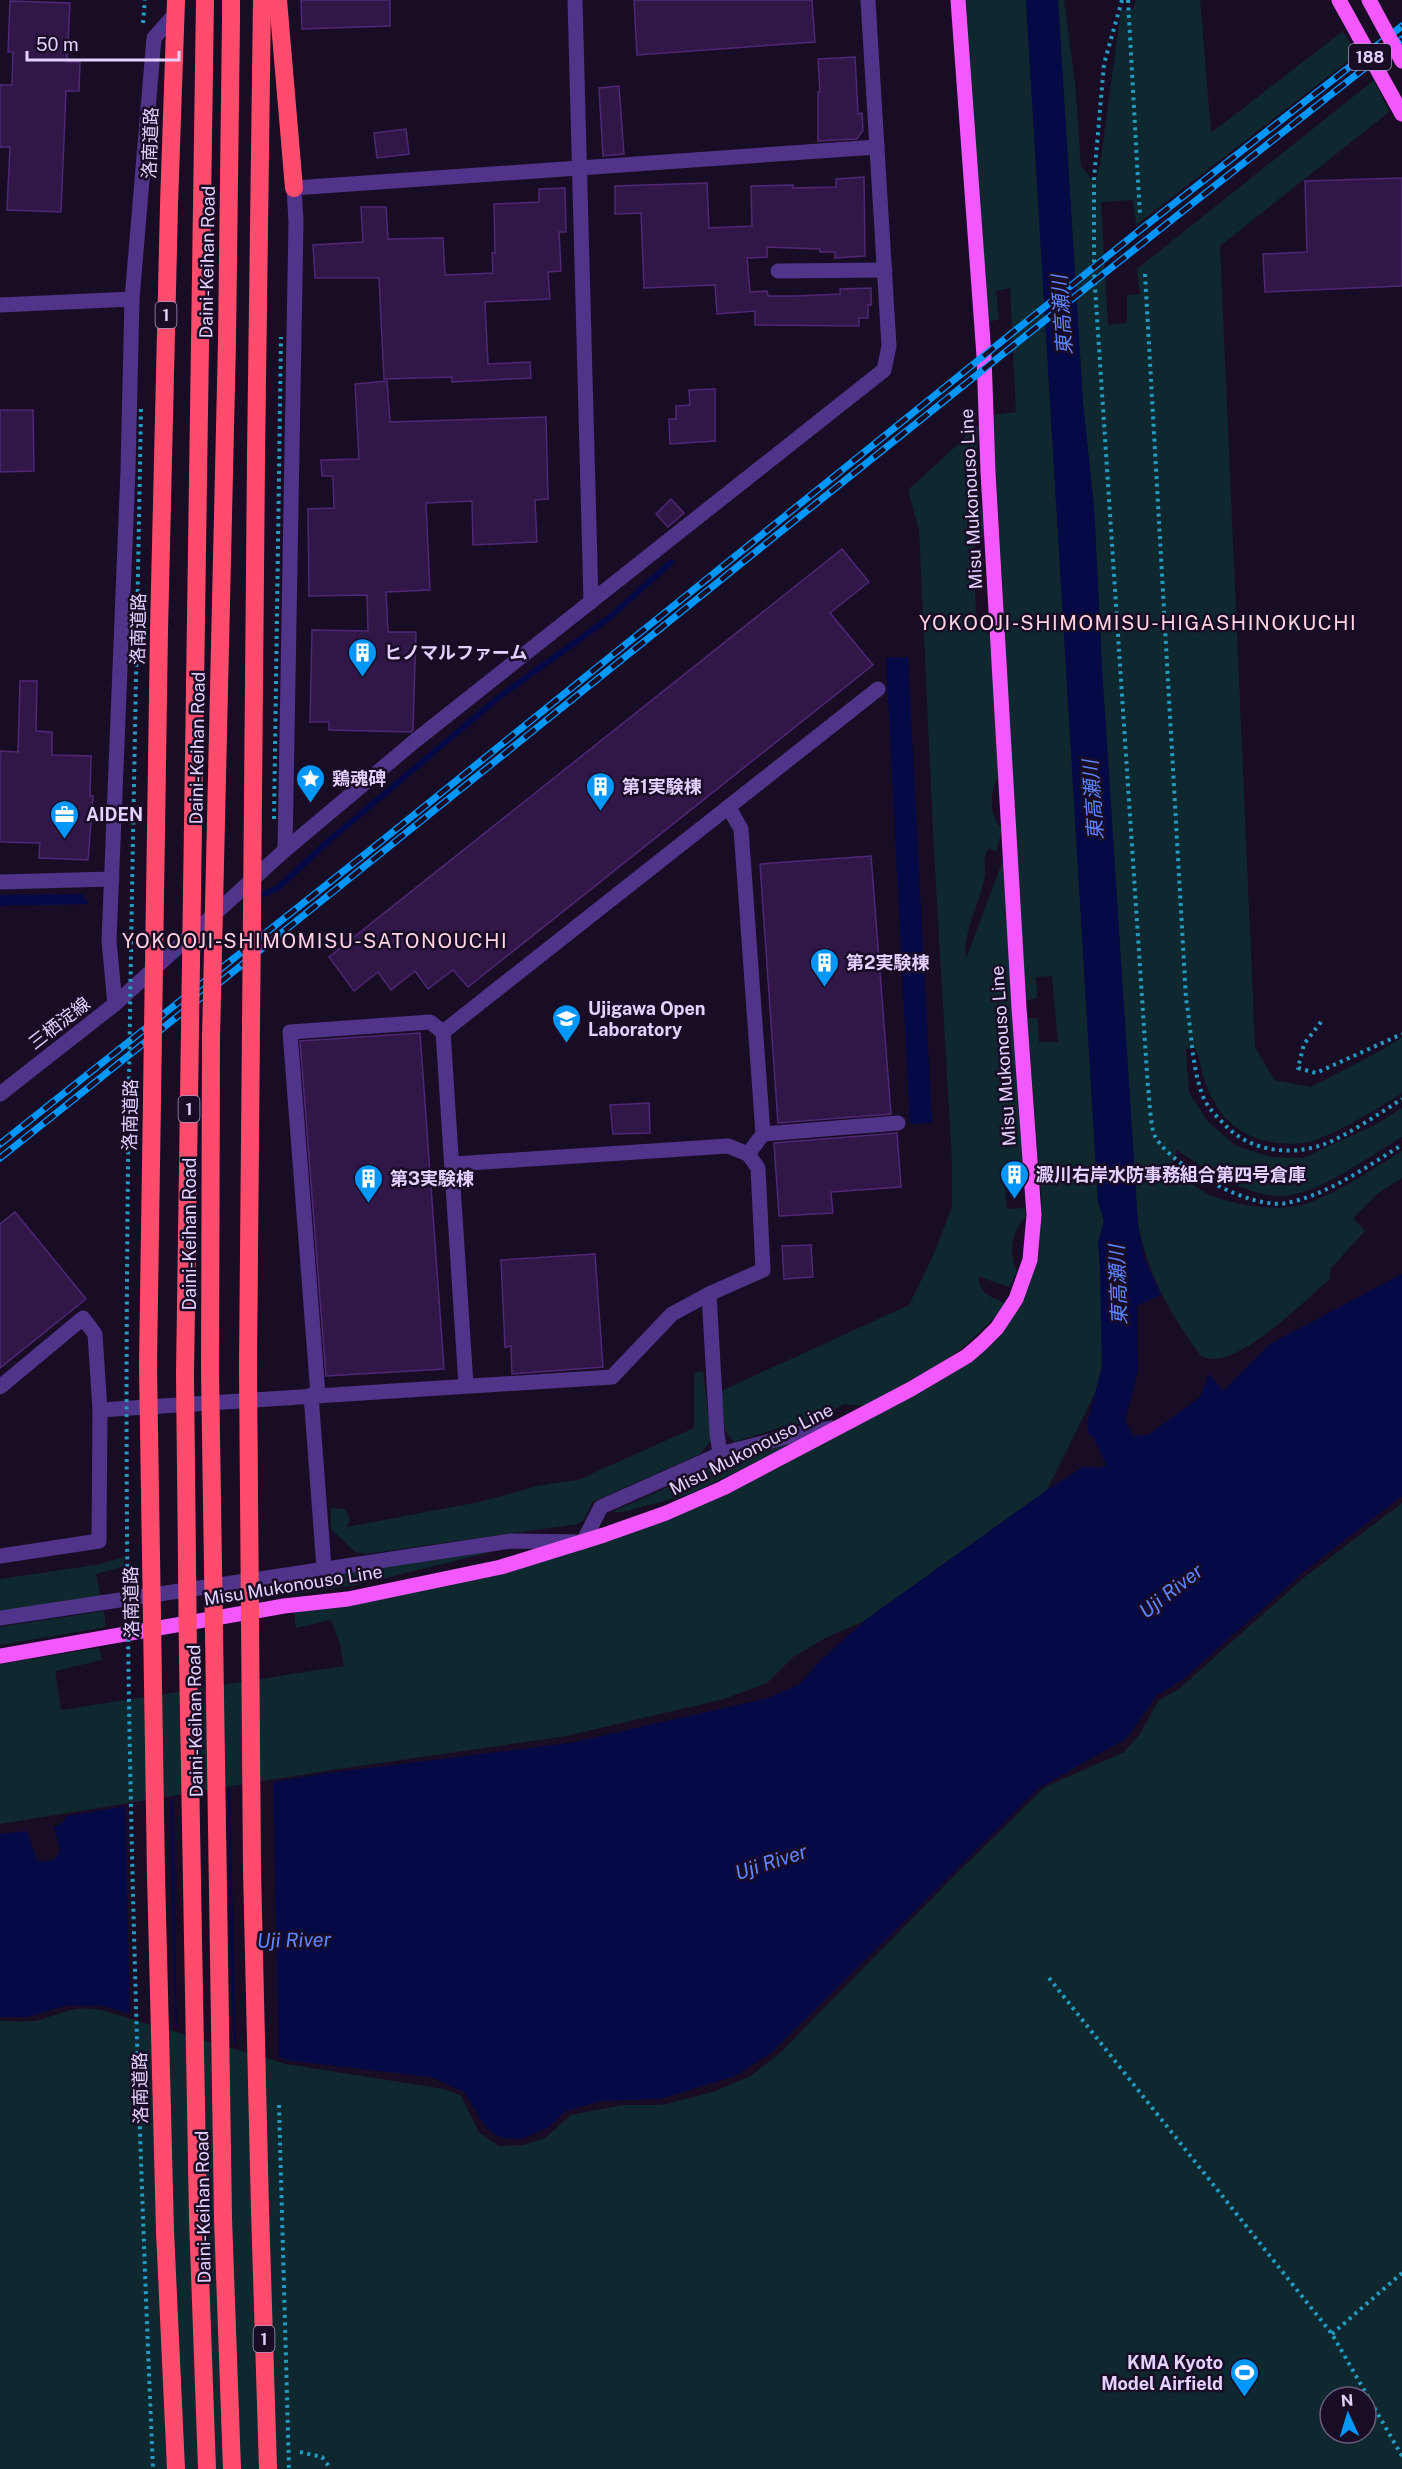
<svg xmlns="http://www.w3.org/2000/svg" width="1402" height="2469" viewBox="0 0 1402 2469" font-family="'Public Sans','Noto Sans JP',sans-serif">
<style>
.green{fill:#0f2830;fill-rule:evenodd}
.water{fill:#050946}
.pier{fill:#190d26}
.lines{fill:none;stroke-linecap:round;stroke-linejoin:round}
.stream{stroke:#050946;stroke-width:6}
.river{stroke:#050946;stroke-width:36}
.building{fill:#301748;stroke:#4f2776;stroke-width:1.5}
.path{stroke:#249bc0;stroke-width:4;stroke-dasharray:3 4.5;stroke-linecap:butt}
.minor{stroke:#503489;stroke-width:15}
.major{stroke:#f358ff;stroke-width:15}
.highway{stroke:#ff4c6c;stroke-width:18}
.rail-casing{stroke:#0097fc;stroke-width:7}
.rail{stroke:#190d26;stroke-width:4.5;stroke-dasharray:14;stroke-linecap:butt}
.path-bridge{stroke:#249bc0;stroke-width:4;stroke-dasharray:3 4.5;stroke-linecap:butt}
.major-bridge{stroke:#f358ff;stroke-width:15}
.highway-bridge{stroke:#ff4c6c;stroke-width:18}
.labels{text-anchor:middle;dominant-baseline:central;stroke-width:5;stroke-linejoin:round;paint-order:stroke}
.shield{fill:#190d26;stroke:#a796be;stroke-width:1.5}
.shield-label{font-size:16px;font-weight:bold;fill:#e4d1ff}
.street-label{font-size:18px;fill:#e4d1ff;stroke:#190d26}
.poi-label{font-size:18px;font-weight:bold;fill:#e4d1ff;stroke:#190d26;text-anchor:start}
.water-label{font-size:20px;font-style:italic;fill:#5f85ff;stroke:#190d26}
.neighbourhood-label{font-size:20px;letter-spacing:1.5px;fill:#ffd3e2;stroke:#190d26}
</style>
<rect width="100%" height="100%" fill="#190d26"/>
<g class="green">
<path d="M964,0H1026L1098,1202L1104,1221L1098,1243L1105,1320L1100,1383L1047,1490L864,1621L825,1638L793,1657L767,1683L724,1699L566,1736L332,1770L0,1824V1664L99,1648L102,1660L55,1671L61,1710L344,1666L340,1644L331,1620L296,1628L294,1613L356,1602L667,1520L915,1395L975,1359L1009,1323L1027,1288L1039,1253L1042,1203L1027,1018H1038L1039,1042H1058L1052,976L1036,977L1037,998L1025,1001L993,415L1016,412L1010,288L996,291L999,319L989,322Z"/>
<path d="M1058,0H1064L1075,83L1081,166L1095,183L1100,165L1121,10L1133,9L1136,0H1200L1211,133L1343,31L1357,54L1136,225L1133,200L1101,202L1108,325L1127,323V295L1140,294L1137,269L1374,80L1389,112L1220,246L1255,1047L1274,1080L1311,1087L1384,1049L1402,1037V1093C1378,1108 1330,1139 1303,1143C1271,1147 1235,1136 1218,1108C1213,1100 1207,1089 1204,1079C1201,1069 1200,1058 1195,1048L1186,1049L1189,1093L1209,1123L1236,1146L1270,1157L1303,1158L1375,1125L1402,1108V1137C1369,1156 1328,1188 1291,1195C1254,1202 1206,1170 1177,1150L1172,1164C1180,1172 1189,1183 1199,1189C1224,1205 1278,1213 1306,1204C1340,1192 1371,1170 1402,1151V1178L1377,1194L1353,1218L1365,1231L1330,1269V1279C1303,1302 1250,1356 1214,1359C1210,1359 1205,1357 1201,1356C1169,1312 1149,1277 1138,1224L1102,668L1094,507L1083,403Z"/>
<path d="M979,425L975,475L986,533L973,549L976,613L991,639L998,777C989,792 989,816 1002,829L996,852L989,848C980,863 988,867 984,880C979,905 962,933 966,959L1005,855L1024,1186L1005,1188L1007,1209L1025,1208V1218C1012,1230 1008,1254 1017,1271L1010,1287L979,1277C978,1294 992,1297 1005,1303L996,1316L966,1345L940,1364L863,1406L844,1404L816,1420L813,1428L794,1423L734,1442L725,1430L721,1391L909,1305L933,1256L952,1207V1161L934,850L919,530L908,490Z"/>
<path d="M703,1371L711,1440L700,1454L592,1502L584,1520L578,1524L366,1554L355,1552L331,1529V1508L345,1509L350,1519L347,1527L479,1502L537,1486L578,1480L694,1428V1373Z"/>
<path d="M805,1439L690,1494L623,1512H612L728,1460Z"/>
<path d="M1402,1503V2469H0V2021C12,2021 27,2023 39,2020C65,2013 71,2006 100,2010L286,2064L444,2089L461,2096L479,2133L499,2146L523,2145L545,2138L571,2115L623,2105H662L713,2092L751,2076L781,2052L957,1873L1045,1787L1124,1752L1140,1734L1158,1701L1180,1688L1305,1577ZM1330,2397H1366V2433H1330Z"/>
<path d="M496,1551L356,1585L288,1595L286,1581Z"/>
<path d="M124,1557V1566L96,1574L100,1596L0,1611V1579L95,1565Z"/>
<path d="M104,1611L106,1627L0,1645V1627Z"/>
</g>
<g class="water">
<path d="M1026,0H1058L1083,403L1094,507L1102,668L1138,1224L1144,1257L1161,1295L1105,1320L1098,1243L1104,1221L1098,1202Z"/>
<path d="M908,657L932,1123L910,1124L886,658Z"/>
<path d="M82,894L89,904L0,906V895Z"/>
<path d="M1402,1274V1496L1306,1570L1182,1680L1156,1696L1127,1738L1039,1788L772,2052L735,2076L660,2099L600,2101L566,2111L549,2127L522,2139L502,2138L487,2129L464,2092L432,2077L292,2061L103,2006L68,2005L27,2017H0V1834L27,1831L37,1860L43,1862L56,1859L60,1850L54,1827L64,1822L66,1816L329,1773L570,1743L768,1698L800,1684L819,1662L864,1621L1047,1490L1083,1467L1100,1468L1109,1464L1105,1453L1106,1449L1102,1439L1089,1435L1087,1422L1102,1412L1119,1417L1131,1436L1148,1435L1200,1397L1209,1374L1223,1391L1270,1344Z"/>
</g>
<g class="pier">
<path d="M273,1779L279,2060L236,2048L230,1787Z"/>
<path d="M228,1787L230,1936L234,2047L177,2031L173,1797Z"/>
<path d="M170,1797L175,2030L130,2017L125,1804Z"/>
</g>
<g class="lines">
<path class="stream" d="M264,894L278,888L325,844L499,697L609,618L671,562"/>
<path class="river" d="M1118,1266L1120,1369L1106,1422L1124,1460"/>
</g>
<g class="building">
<path d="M301,0H390V26L302,29Z"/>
<path d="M634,0H812L815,42L637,55Z"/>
<path d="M10,1L70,3L67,62H80L79,91H66L61,212L7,210L10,147H0V85H12L13,52H8Z"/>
<path d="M855,57L858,114L862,113L863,130L857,139L818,141V92H820L818,59Z"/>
<path d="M619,86L624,154L603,156L599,88Z"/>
<path d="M406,129L409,154L377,158L374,133Z"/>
<path d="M864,177L865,256L835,258V252H820V249L767,247V257L747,258L750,292L767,291L768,296H797L840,294V289L871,288V305H868V318H859V326L755,325V311L717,314L715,285L644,288L641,213L615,214V186L707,183L709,228L752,226L751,186L793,185V188L836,187V179Z"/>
<path d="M1402,178V286L1265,292L1263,254L1307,252L1305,181Z"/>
<path d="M565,188L566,232H559L561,271L548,272L550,299L485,302L488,364L530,362L531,378L452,382V377L384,379L379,278H315L313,245L363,242L361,207H386L388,239L443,238L445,275L493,273L492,253H495L494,204L539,202V189Z"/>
<path d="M387,381L390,422L546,417L548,499L535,500L537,542L473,545L472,501L426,503L430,590L386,592L388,632H416L413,730L411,732L329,730V722H310L312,630L368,631L367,595L309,596L308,509L334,508L333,476H322L321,460L359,459L355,384Z"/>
<path d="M715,389V441L670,444L669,419H676V406L690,405L689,390Z"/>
<path d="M0,410H33L34,471L0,472Z"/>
<path d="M671,499L684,513L668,527L656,514Z"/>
<path d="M842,549L869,582L830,613L873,665L468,987L453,970L428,989L415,971L391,990L378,972L354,991L329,957Z"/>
<path d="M20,681H37L36,731L52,732V755L91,756L90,796H93L88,860L39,858L40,843L0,842V751L18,752Z"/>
<path d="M871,856L891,1114L778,1123L760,864Z"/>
<path d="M420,1033L444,1369L326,1376L300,1041Z"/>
<path d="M649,1103L650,1133L613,1134L610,1105Z"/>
<path d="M897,1133L901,1187L831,1192L833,1213L779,1216L774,1143Z"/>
<path d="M15,1212L86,1299L0,1368V1224Z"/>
<path d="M811,1245L813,1277L784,1279L782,1246Z"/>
<path d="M595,1254L603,1367L512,1374L511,1346L505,1347L501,1260Z"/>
</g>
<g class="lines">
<g class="path">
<path d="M1122,0L1104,64L1094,179V272L1148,1088C1150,1100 1150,1129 1156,1138C1174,1168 1252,1210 1287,1203C1329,1194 1366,1167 1402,1145"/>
<path d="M1128,0L1140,216"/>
<path d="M143,23L145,0"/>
<path d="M1145,274L1186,999C1192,1032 1191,1067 1204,1099C1209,1109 1219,1119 1227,1127C1251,1151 1290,1156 1322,1145C1345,1137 1380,1113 1402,1099"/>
<path d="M1321,1022L1304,1044L1298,1068L1316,1073L1402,1034"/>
<path d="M1049,1978L1332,2334L1402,2456"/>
<path d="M1332,2334L1402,2273"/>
<path d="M300,2452L322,2457L331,2469"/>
</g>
<g class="minor">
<path d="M575,0L591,602"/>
<path d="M778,271L885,270"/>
<path d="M0,305L132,299"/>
<path d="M729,808L741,829L763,1134L748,1154"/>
<path d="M285,850L296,221L294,188L877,147"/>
<path d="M0,882L112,879"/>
<path d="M115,1004L109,941L128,470L132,299L154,38L176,13"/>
<path d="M0,1094L115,1004L285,850L416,740L884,370L889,346L868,0"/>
<path d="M763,1134L898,1123"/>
<path d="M709,1294L717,1434L720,1454"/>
<path d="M466,1385L443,1032L878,689"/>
<path d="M0,1387L83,1318L95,1334L100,1410L99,1541L0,1556"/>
<path d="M311,1395L324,1568"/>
<path d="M318,1395L290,1032L430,1022L443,1032"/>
<path d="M100,1410L612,1377L672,1314L709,1294L763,1270L758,1168L748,1154L728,1146L453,1164"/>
<path d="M0,1618L511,1541L583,1542L601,1507L720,1454L794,1435L832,1428"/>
</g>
<path class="major" d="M0,1656L284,1606L348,1599L501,1567L604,1535L666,1513L723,1488L911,1389L967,1356L982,1343L997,1328L1016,1299L1030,1260L1034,1215L1019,1008L988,472L984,356L958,0"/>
<g class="highway">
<path d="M278,0L294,188"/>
<path d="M231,20V0"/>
<path d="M256,457L262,0"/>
<path d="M159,630L169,205L176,0"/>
<path d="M260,2210L268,2469"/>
<path d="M198,2218L207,2469"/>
<path d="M223,2218L232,2469"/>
<path d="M165,2231L176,2469"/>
</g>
<defs>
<g id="rail">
<path d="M0,1144L384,839L1140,230L1402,26"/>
<path d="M0,1158C468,786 930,407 1402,39"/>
</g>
</defs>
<use href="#rail" class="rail-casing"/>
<use href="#rail" class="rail"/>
<g class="path-bridge">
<path d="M141,409C136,699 129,989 127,1279C124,1676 136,2072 153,2469"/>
<path d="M274,819L281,337"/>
<path d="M279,2105L289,2469"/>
</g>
<g class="major-bridge">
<path d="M1339,0L1402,114"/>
<path d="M1369,0L1402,61"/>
</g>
<g class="highway-bridge">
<path d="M256,457L248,1367L252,1870L260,2210"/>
<path d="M159,630L148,1365L156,1875L165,2231"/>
<path d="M198,2218L188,1658L185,1374L205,0"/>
<path d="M223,2218L210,1371L211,1038L227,341L231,20"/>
</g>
</g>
<defs>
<symbol id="building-pin" viewBox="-11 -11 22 30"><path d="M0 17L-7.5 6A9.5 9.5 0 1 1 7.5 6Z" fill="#0097fc" stroke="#190d26"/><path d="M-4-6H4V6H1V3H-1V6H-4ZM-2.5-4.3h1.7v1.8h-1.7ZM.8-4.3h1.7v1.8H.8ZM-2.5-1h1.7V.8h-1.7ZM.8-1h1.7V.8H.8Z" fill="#fff"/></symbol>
<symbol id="sight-pin" viewBox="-11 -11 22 30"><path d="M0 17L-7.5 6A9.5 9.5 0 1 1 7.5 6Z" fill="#0097fc" stroke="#190d26"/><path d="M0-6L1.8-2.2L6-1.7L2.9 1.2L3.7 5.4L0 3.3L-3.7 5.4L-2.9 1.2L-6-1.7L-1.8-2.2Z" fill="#fff"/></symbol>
<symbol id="office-pin" viewBox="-11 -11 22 30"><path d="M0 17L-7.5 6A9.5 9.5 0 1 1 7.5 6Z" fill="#0097fc" stroke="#190d26"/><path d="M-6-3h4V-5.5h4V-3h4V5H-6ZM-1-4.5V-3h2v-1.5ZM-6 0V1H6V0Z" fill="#fff"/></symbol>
<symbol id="university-pin" viewBox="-11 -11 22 30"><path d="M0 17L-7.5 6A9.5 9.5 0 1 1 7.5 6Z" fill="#0097fc" stroke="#190d26"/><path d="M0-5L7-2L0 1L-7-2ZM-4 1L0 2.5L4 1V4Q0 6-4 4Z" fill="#fff"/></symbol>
<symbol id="stadium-pin" viewBox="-11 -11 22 30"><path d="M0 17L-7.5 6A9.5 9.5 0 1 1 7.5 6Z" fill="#0097fc" stroke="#190d26"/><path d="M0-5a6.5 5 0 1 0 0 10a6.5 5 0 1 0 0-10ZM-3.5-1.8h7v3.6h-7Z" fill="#fff"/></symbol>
</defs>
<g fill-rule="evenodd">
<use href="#building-pin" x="346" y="636" width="33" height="45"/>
<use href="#sight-pin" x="294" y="762" width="33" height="45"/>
<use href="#building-pin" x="584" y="770" width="33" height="45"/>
<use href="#office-pin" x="48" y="798" width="33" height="45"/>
<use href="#building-pin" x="808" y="946" width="33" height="45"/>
<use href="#university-pin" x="550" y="1002" width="33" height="45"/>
<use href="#building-pin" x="998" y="1158" width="33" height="45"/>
<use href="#building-pin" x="352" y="1162" width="33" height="45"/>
<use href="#stadium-pin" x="1228" y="2356" width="33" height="45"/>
</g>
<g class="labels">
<g class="shield">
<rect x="1349" y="44" width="42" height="26" rx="4.5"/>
<rect x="155.5" y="302" width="21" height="26" rx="4.5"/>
<rect x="178.5" y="1096" width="21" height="26" rx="4.5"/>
<rect x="253.5" y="2326" width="21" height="26" rx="4.5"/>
</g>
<g class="shield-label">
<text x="1370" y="57">188</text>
<text x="166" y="315">1</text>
<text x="189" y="1109">1</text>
<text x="264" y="2339">1</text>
</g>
<g class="street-label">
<text transform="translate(150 143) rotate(-88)">洛南道路</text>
<text transform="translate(207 262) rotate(-89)">Daini-Keihan Road</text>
<text transform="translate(971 499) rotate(-93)">Misu Mukonouso Line</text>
<text transform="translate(138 629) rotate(-89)">洛南道路</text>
<text transform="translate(197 748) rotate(-89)">Daini-Keihan Road</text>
<text transform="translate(59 1023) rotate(-38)">三栖淀線</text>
<text transform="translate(1003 1056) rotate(-94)">Misu Mukonouso Line</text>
<text transform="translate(130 1115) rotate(-89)">洛南道路</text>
<text transform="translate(189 1234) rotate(-90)">Daini-Keihan Road</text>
<text transform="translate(751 1449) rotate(-27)">Misu Mukonouso Line</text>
<text transform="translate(293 1585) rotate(-9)">Misu Mukonouso Line</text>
<text transform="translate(131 1602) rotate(-91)">洛南道路</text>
<text transform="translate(195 1721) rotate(-91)">Daini-Keihan Road</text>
<text transform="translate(140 2088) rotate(-91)">洛南道路</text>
<text transform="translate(203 2207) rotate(-91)">Daini-Keihan Road</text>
</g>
<g class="poi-label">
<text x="384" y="652">ヒノマルファーム</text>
<text x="332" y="778">鶏魂碑</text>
<text x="622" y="786">第1実験棟</text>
<text x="86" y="814">AIDEN</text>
<text x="846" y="962">第2実験棟</text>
<text x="588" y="1008">Ujigawa Open<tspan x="588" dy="21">Laboratory</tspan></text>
<text x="1036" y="1174">澱川右岸水防事務組合第四号倉庫</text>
<text x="390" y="1178">第3実験棟</text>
<text x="1223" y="2362" text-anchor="end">KMA Kyoto<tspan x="1223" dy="21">Model Airfield</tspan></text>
</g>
<g class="water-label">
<text transform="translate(1062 315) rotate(-94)">東高瀬川</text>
<text transform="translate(1093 800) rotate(-94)">東高瀬川</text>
<text transform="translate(1118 1285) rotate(-92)">東高瀬川</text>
<text transform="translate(1171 1591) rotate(-38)">Uji River</text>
<text transform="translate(771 1862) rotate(-18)">Uji River</text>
<text transform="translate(294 1940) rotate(-1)">Uji River</text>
</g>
<g class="neighbourhood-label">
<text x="1138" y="623">YOKOOJI-SHIMOMISU-HIGASHINOKUCHI</text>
<text x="315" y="941">YOKOOJI-SHIMOMISU-SATONOUCHI</text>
</g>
</g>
<g transform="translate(1348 2415) rotate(356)"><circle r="28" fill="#190d26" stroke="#6a5b7d" stroke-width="1.5"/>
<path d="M0-4.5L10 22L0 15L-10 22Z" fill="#0097fc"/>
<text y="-9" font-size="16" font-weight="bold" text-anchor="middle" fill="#e4d1ff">N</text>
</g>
<path d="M27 51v9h152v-9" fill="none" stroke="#e4d1ff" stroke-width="3"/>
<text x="36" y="51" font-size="18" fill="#e4d1ff" stroke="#190d26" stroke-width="4.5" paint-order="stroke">50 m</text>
</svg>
